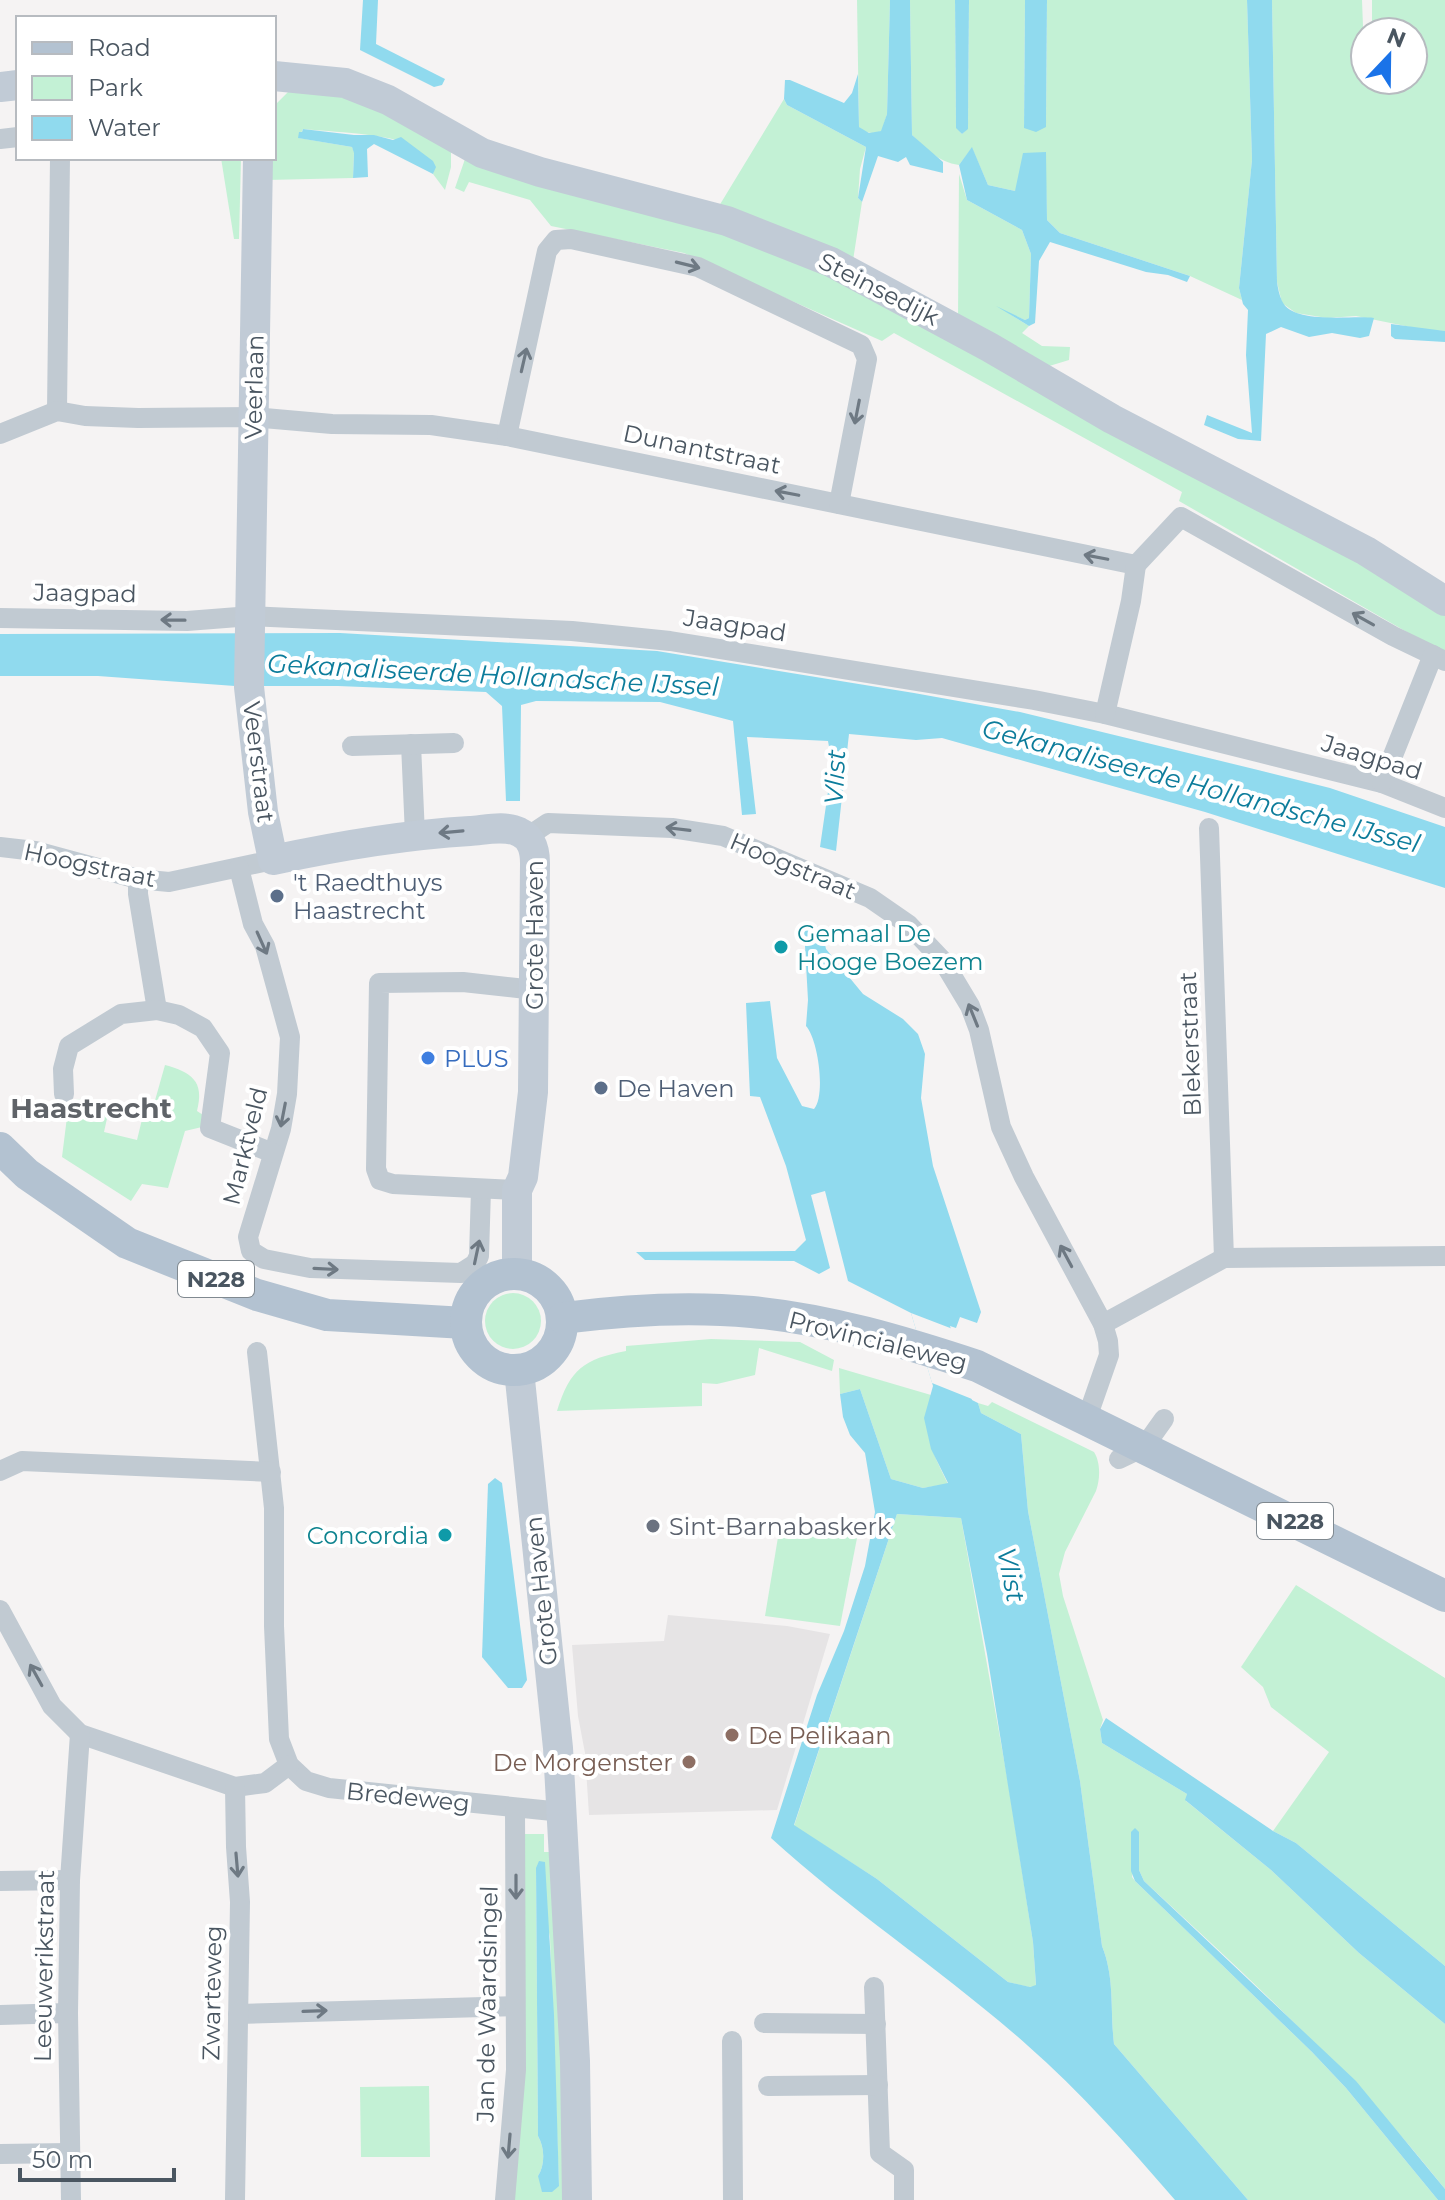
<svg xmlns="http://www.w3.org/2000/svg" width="1445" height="2200" viewBox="0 0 1445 2200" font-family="Montserrat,sans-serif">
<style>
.education{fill:#e6e4e5}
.green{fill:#c3f1d5;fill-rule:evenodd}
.water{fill:#90daee;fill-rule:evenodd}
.pier{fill:#f5f3f3}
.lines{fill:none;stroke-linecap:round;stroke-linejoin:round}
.street{stroke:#c1cad2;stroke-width:20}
.secondary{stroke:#c1cbd6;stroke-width:30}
.primary{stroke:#b3c2d1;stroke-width:32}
.oneway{stroke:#6e7983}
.oneway2{stroke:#6e7984}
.service-dot{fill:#5c6f8a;stroke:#fff;stroke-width:3}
.culture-dot{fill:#0f9aa8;stroke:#fff;stroke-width:3}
.shop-dot{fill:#3f7fe0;stroke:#fff;stroke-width:3}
.worship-dot{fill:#6b7280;stroke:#fff;stroke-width:3}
.education-dot{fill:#8d6e63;stroke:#fff;stroke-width:3}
.labels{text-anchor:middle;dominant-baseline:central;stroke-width:8;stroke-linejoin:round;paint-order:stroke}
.shield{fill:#fff;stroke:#808990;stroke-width:2}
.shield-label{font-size:22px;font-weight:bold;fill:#4a5661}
.street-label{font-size:24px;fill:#4a5661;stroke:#fff}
.service-label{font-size:24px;fill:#4e5e75;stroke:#fff;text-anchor:start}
.culture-label{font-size:24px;fill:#0d838f;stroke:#fff;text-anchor:start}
.shop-label{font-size:24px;fill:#366cbe;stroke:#fff;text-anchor:start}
.worship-label{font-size:24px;fill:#5b616d;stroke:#fff;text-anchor:start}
.education-label{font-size:24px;fill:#785e54;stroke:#fff;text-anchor:start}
.water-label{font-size:26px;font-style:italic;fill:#0c7c9b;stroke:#fff}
.quarter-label{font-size:28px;font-weight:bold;fill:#5f6368;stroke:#fff}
</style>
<rect width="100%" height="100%" fill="#f5f3f3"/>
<path class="education" d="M668,1615L787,1626L830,1634L777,1810L589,1815L585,1753L578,1716L572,1645L664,1641Z"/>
<g class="green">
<path d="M857,0H890L887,114L882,131C873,134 865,134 859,127Z"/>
<path d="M910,0H955L956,127L962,134L968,128L969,0H1025L1024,128L1046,126L1047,0H1247L1252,160L1239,288L1242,300L1190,276L1060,233L1047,220L1045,152L1015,191L988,185L972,148L959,165C938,162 927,149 912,135Z"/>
<path d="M1272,0H1362L1365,80H1413V32H1372V0H1445V331L1425,330L1356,316L1327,318L1296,313L1282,303L1277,282Z"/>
<path d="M289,91H346L451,146V167L445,190L433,174L435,167C428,160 420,151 411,146C390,133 330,132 303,129L299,138L352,147L354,152L353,178L267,180V158H274V106Z"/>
<path d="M784,99L787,105L866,147L860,169L858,198L862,202L852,267L716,211Z"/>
<path d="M221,158H241L239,239H234Z"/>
<path d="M465,159L772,244L1445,608V654L1179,501L1182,492L894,333L882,341L684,253L551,226L530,200L469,182L464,192L455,188Z"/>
<path d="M959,174L967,200L1022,230L1031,254L1029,318L1025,320L1008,313L1029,326L1022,333L1042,346L1070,347L1069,360L1046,367L958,319Z"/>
<path d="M165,1065C191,1072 205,1081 197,1111L203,1115L202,1127L185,1131L168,1188L142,1184L131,1201L62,1157L69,1101C83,1096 99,1104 108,1114L104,1132L137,1140L146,1103L154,1104Z"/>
<circle cx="513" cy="1321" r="28"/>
<path d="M711,1339L800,1342L834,1360L832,1371L759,1348L755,1375L717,1384L702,1383V1406L557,1411C570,1369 584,1359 626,1351V1346Z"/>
<path d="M839,1368L931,1395C921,1432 932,1451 948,1484L923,1488L891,1479L860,1389L840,1394Z"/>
<path d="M992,1402L1094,1452C1101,1463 1100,1480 1096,1491L1065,1552L1059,1574L1063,1596L1103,1720L1100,1729L1102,1743L1187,1794L1186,1801L1271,1870L1359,1953L1445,2024V2189C1356,2076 1249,1978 1144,1881L1139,1870V1832L1132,1877L1135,1881L1312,2052L1346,2088L1438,2200H1248L1114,2044C1110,2011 1115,1978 1102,1946L1080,1781L1028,1511L1021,1434L981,1413L978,1403L988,1406Z"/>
<path d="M897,1514L961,1518L1009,1788L1033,1942L1036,1986L1029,1987L1008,1982L877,1879L794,1826Z"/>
<path d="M780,1525L857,1538L840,1626L765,1616Z"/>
<path d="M1296,1585L1445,1678V1966L1296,1843L1273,1831L1329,1752L1271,1707L1263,1687L1241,1667Z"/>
<path d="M521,1834H544V1852H549L553,1879L567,2200H511ZM536,1869L550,1937L559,2186L538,2176C545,2165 545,2148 538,2136Z"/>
<path d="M429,2086L430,2157H361L360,2087Z"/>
</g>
<g class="water">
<path d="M363,0H378L376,44L445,79L442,85L434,87L360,50Z"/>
<path d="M890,0H910L912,135L943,162V173L910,165L906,157L898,162L878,156L862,202L858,198L866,147L787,105L784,99L785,80H790L844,103L852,93L858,74L859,127L869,133L881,131L887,114Z"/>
<path d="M955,0H969L968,129L962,134L956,128Z"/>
<path d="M1025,0H1047L1046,127L1036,132L1024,128Z"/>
<path d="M1247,0H1272L1277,282C1278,288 1279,295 1282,301C1293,325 1351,315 1374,318L1369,336L1360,338L1332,333L1309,337L1281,327L1266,334L1261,441L1238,439L1204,425L1207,415L1252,433L1246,355L1248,310L1243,304L1239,288L1252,160Z"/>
<path d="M303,129L354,135H374L393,140L401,137L433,161L436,167L433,174L374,144L367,149L368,177L353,178L354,153L352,147L298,138L299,132H302Z"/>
<path d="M972,147L988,185L1015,191L1023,153L1046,152L1047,220L1060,233L1190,276L1187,282L1168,275L1146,272L1050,242L1039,261L1035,323L1029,326L996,306L1025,320L1029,318L1031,254L1022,230L967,200L959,165Z"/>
<path d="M1391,324L1445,331V342L1395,339L1391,336Z"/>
<path d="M340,633L657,651L914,693L1020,712L1258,770L1330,788L1445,827V888L1205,812L942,738L916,740L849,734L836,851L820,847L832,764L828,741L747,737L756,814L742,815L733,721L660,702L536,701L521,705L520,801H506L502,706L486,692L338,686H235L98,676H0V634Z"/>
<path d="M821,926L826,949L863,994L903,1019L918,1034L925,1054L921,1098L933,1166L981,1312L977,1323L960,1317L956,1328L950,1326L972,1400L978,1403L981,1413L1021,1434L1028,1511L1080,1781L1102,1946C1115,1978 1110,2010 1114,2044L1248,2200H1175C1128,2146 1081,2092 1027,2045C945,1972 852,1912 771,1838L817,1695L844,1631L865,1566L875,1512L865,1453L850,1435L843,1417L840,1394L860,1389L891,1479L923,1488L948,1483L931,1449L924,1418L933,1386L911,1313L848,1281L825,1191L811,1195L830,1268L819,1274L794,1261L645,1260L636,1252L795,1251L806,1240L786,1166L760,1097L750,1096L746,1003L770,1001L777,1058L802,1106L814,1109C826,1095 818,1039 806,1026L808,1000L804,928ZM897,1514L961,1518L987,1654L1033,1942L1036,1985L1030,1987L1008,1982L877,1879L794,1825Z"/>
<path d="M495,1478L502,1483L527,1680L522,1688H508L482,1657L488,1484Z"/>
<path d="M1106,1718L1273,1831L1296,1843L1445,1966V2024L1359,1953L1271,1870L1185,1800L1187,1794L1102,1743L1100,1729Z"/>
<path d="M1135,1828L1139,1832V1870L1144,1881L1356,2081L1445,2189V2200H1438L1346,2088L1312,2052L1135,1881L1131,1871V1832Z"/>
<path d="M539,1861L545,1862L554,2015L559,2186L552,2192H542L538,2176C545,2165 545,2148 538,2136L536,1868Z"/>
</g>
<path class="pier" d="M911,1313L958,1331L956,1332L976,1398L982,1403L932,1383Z"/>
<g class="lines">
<g class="street">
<path d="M0,139L18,137"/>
<path d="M57,411L60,158"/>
<path d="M0,434L57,411L85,416L138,418L253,417L332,424L431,425L507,436L1136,565L1181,517L1393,636L1445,661"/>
<path d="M507,436L547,251L556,240L571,239L698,267L861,345L867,359L839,504"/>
<path d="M0,618L187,621L251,616L572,631L670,641L1034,700L1105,714L1382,783L1445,808"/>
<path d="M1105,714L1131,601L1136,565"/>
<path d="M411,744L415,835"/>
<path d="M352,746L454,743"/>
<path d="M1382,783L1433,655"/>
<path d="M1209,828L1224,1258"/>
<path d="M527,837L548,823L672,828L723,836L870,898L909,925L943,961L970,1006L979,1030L1001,1127L1024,1177L1103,1324L1108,1341L1109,1355L1087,1418"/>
<path d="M0,847L35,851L138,879L169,882L273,860"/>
<path d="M239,868L253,924L265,946L290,1037L287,1094L281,1129L248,1237L251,1251L264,1259L310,1268L461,1273L475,1264L479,1256L481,1189"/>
<path d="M138,879V894L157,1010"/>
<path d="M64,1094L63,1069L69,1046L121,1014L157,1010L179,1015L203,1028L220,1053L210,1128L273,1153"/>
<path d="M517,1190L393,1184L380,1180L376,1169L379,983L463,982L535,990"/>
<path d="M1103,1324L1224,1258L1445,1256"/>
<path d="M257,1352L274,1508V1626L279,1739L289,1765L306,1781L329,1788L562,1812"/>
<path d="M1119,1459L1144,1447L1164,1419"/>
<path d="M0,1471L22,1461L271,1472"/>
<path d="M0,1610L52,1706L80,1734L235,1787L265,1783L289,1765"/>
<path d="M0,1881L70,1880"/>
<path d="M874,1987L880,2153L904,2170V2200"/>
<path d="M238,2014L515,2006"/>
<path d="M0,2015L68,2013"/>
<path d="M764,2023L876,2024"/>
<path d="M732,2041L733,2200"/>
<path d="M768,2086L878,2085"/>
<path d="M0,2154L69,2153"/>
<path d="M71,2200L68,2013L70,1880L80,1734"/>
<path d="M235,2200L240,1902L236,1847L235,1787"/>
<path d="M505,2200L516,2070L515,1809"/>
</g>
<g class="secondary">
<path d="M274,76L345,83L388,100L482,153L540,172L727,221L831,262L989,347L1112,419L1366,551L1445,601"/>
<path d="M0,87L18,85"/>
<path d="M258,158L249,687L263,812L273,860C338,846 403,835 470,831C485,830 505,825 519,832C532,838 535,850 535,863L533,1092L523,1177L517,1190V1273"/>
<path d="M519,1370L558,1748L575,2061L577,2200"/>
</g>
<g class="primary">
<path d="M0,1148L27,1174L127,1243L257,1295L327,1315L465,1323"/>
<circle cx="514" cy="1322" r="48"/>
<path d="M563,1318C624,1310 689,1306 752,1312C828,1319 904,1342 977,1366L1445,1596"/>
</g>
</g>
<defs><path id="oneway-shaft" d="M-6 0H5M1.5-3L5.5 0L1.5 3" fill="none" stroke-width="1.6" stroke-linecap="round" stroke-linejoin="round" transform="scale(2)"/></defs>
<g class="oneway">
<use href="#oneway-shaft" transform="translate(688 265) rotate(14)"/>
<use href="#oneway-shaft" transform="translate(524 360) rotate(-77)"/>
<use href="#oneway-shaft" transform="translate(857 412) rotate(101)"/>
<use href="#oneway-shaft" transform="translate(787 493) rotate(-169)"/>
<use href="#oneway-shaft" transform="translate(1096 557) rotate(-169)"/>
<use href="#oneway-shaft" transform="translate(1363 619) rotate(-151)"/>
<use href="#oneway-shaft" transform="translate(173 620) rotate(-179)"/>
<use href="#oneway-shaft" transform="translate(678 829) rotate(-173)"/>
<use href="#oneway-shaft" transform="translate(262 943) rotate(66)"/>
<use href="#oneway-shaft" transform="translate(973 1015) rotate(-112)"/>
<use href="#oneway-shaft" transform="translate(283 1115) rotate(101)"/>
<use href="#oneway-shaft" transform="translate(477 1252) rotate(-78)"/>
<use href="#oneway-shaft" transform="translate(1066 1256) rotate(-118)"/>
<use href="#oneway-shaft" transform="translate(326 1269) rotate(3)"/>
<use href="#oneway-shaft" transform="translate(36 1675) rotate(-119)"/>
<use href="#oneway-shaft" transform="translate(237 1865) rotate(85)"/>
<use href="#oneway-shaft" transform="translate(516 1887) rotate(90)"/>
<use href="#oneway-shaft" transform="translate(315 2011) rotate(-2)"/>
<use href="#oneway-shaft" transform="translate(509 2146) rotate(95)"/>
</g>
<use class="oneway2" href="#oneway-shaft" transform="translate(451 832) rotate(175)"/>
<g class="service-dot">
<circle cx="277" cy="896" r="8"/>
<circle cx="601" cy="1088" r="8"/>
</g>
<g class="culture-dot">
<circle cx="781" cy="947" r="8"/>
<circle cx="445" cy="1535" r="8"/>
</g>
<circle class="shop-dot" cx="428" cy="1058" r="8"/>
<circle class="worship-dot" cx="653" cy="1526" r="8"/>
<g class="education-dot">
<circle cx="732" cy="1735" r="8"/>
<circle cx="689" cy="1762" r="8"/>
</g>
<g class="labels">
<g class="shield">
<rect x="178" y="1261" width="76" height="36" rx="6"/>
<rect x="1257" y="1503" width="76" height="36" rx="6"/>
</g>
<g class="shield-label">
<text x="216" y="1279">N228</text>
<text x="1295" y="1521">N228</text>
</g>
<g class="street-label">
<text transform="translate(879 289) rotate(27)">Steinsedijk</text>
<text transform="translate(254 387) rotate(-89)">Veerlaan</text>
<text transform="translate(702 449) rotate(12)">Dunantstraat</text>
<text transform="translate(85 593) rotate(1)">Jaagpad</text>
<text transform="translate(735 625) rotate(9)">Jaagpad</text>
<text transform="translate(1372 757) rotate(17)">Jaagpad</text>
<text transform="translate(259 762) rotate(83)">Veerstraat</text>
<text transform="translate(90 865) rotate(12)">Hoogstraat</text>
<text transform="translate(793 866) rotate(23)">Hoogstraat</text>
<text transform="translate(534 935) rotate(-90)">Grote Haven</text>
<text transform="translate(1190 1044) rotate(-92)">Blekerstraat</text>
<text transform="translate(245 1146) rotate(-76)">Marktveld</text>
<text transform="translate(878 1341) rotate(14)">Provincialeweg</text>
<text transform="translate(541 1591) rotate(-96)">Grote Haven</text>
<text transform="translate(408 1797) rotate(6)">Bredeweg</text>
<text transform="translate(44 1966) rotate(-89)">Leeuwerikstraat</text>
<text transform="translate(212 1993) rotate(-89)">Zwarteweg</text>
<text transform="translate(487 2004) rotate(-89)">Jan de Waardsingel</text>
</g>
<g class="service-label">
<text x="293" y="882">'t Raedthuys<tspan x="293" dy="28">Haastrecht</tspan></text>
<text x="617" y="1088">De Haven</text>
</g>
<g class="culture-label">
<text x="797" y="933">Gemaal De<tspan x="797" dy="28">Hooge Boezem</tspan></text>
<text x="429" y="1535" text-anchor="end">Concordia</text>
</g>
<g class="shop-label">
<text x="444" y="1058">PLUS</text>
</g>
<g class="worship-label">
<text x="669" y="1526">Sint-Barnabaskerk</text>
</g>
<g class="education-label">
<text x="748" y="1735">De Pelikaan</text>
<text x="673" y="1762" text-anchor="end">De Morgenster</text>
</g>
<g class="water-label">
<text transform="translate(493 675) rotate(3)">Gekanaliseerde Hollandsche IJssel</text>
<text transform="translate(835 777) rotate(-87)">Vlist</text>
<text transform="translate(1201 786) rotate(15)">Gekanaliseerde Hollandsche IJssel</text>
<text transform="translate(1011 1575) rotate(79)">Vlist</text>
</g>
<g class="quarter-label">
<text x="91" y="1108">Haastrecht</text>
</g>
</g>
<rect x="16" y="16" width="260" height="144" fill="#ffffff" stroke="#b7bbc0" stroke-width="2"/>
<rect x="32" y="42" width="40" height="12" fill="#b3c2d1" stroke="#b7bbc0" stroke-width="2"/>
<text x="88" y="56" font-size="24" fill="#4a5661">Road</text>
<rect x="32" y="76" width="40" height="24" fill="#c3f1d5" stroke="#b7bbc0" stroke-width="2"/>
<text x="88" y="96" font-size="24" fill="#4a5661">Park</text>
<rect x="32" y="116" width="40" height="24" fill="#90daee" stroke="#b7bbc0" stroke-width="2"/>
<text x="88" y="136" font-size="24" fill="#4a5661">Water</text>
<g transform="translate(1389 56) rotate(22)"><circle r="38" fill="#ffffff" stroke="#b7bbc0" stroke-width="2"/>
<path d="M0-6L14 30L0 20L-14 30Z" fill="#1a73e8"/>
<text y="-12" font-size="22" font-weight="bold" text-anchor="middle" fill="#4a5661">N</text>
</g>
<path d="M20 2168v12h154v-12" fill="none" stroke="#4a5661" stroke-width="4"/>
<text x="32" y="2168" font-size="24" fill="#4a5661" stroke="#ffffff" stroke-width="6" paint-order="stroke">50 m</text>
</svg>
